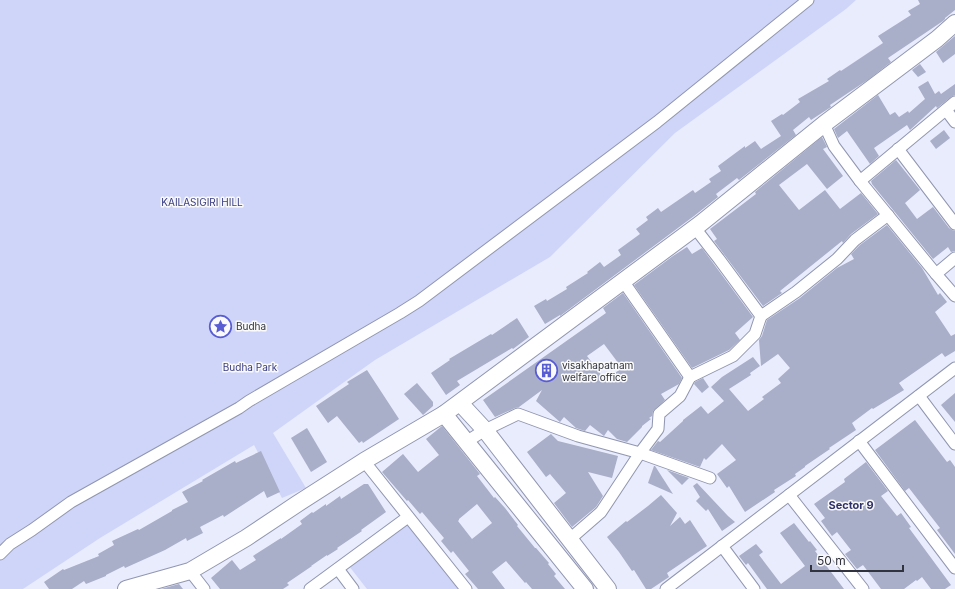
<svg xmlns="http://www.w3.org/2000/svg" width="955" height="589" viewBox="0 0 955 589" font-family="Inter,sans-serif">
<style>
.green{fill:#cfd5f8}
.building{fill:#a9aec9;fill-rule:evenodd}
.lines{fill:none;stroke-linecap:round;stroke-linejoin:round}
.street-casing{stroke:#9196b0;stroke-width:13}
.secondary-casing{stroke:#9196b0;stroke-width:18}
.street{stroke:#fff;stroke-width:11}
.secondary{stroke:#fff;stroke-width:16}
.labels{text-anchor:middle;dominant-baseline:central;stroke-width:3;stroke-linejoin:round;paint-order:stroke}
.park-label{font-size:10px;fill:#373b82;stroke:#fafafa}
.poi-label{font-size:10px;fill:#31333e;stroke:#fafafa;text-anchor:start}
.neighbourhood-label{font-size:11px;font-weight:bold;fill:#2d306b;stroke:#fafafa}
</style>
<rect width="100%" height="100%" fill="#e9ecfd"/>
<g class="green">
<path d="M0,0H856L846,9L675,133L550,257L375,360L273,433L306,488L282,498L254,445L100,538L23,589H0Z"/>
<path d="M405,522L458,589H367L349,566Z"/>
</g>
<g class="building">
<path d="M918,0H955V10L945,18V19L943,21L888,58L891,62L869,79L830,105L831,107L811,120L809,117L793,130L796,135L739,180L737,178L716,194L718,197L694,216L560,316V315L545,324L534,306L546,299L547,301L567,289L566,287L588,273L587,272L600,262L604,267L621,255L618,250L640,234L636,229L648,220L646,217L658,208L661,212L693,190L695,193L711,182L709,179L721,171L718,166L745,146V148L755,141L761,149L781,136L771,121L782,114L783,115L800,102L798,99L829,81L827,79L840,70L841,71L883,43L878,36L911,15L908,11L920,4Z"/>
<path d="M955,36V54L943,63L936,52Z"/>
<path d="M920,64L926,72L918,77L912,70Z"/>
<path d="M928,81L935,94L939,91L941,94L955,84V95L951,97L937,108L936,106L910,130L907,125L874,148L879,156L870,164L847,131L838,138L834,129L878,95L890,115L895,112L899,117L908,111L909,113L925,99L918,87Z"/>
<path d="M944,130L950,138L936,149L930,141Z"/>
<path d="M822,137L827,147L823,149L843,176L827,189L807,164L779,185L799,210L825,190L840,209L861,193L878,214L851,234L843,243L842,241L780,291L782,293L763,306L714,241L717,239L710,229L756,194L755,192Z"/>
<path d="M896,160L920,190L905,203L917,219L933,207L949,228L952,230L955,231V251L951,252L948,247L933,259L872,184L871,181Z"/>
<path d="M887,225L922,268L938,295L940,293L947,302L935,312L951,336L955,334V351L945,357L942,353L899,383L904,390L873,409L872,408L852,423L856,430L829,448L830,449L805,466V467L795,474L796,476L774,490L775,492L745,512L740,504L729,486L727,488L717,474L736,460L722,444L706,460L704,458L700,467L651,450L658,441L660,442L683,421V420L701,406L708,414L724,401L711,387L722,377L753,357L760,366L750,373L751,375L729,389L748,411L764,399L762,397L781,383L778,379L790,368L778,354L761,366L759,340L762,336L767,320L800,298L837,268L854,259L851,254L860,245Z"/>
<path d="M687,247L692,254L702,248L753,317L735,333L740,340L729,350L692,368L634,285L673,256Z"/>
<path d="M623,293L682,378L679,384L661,394L665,400L653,411L652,416L649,418L651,419L642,426V427L627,442L617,439L608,430L604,436L590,425L585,431L576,428L564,417L560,422L536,401L542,390L519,407L515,408L495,417L483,400L606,313L603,308ZM604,344L622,368L605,380L587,356Z"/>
<path d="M517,318L529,337L513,349L512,348L457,381L460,385L446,395L431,373L450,360L449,359L491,334L492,335Z"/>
<path d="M367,370L399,419L363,443L362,441L359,443L337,416L328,423L316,406L349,384L347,382Z"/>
<path d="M703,378L709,387L702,393L694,384L695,382Z"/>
<path d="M417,383L433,402V406L423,415L404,394Z"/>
<path d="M955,393V422L941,405Z"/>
<path d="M915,420L947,462L950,460L955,467V554L937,530L940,528L909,488L905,491L875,450Z"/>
<path d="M442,426L480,474L477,476L494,498L495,497L505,508L518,525L517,526L535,548H536L549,563L548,564L556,574L554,576L565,589H532L526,582L525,583L506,561L492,572L505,589H478L465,574L469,571L453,551L451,553L441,541L444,538L422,512L420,514L408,500L407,501L382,472L403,454L418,472L439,455L426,439ZM477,504L492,523L472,539L458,521L459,520V519Z"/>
<path d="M307,428L327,462L311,472L291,438Z"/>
<path d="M551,434L558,441L618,456L612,478L588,472L603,496L596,507L572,527L554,503L566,493L550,474L546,477L527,452Z"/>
<path d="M261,451L280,492L267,498L264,491L224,517L223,515L200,527L203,533L187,541L186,538L165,550L125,568L124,566L106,575V576L86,584L84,581L72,589H49L44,582L63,569L64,570L99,556L98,554L114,545L112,541L138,529L139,530L172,511V510L188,502L182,492L203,481L202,480L235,461L236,463Z"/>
<path d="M866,462L888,491L881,496L897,516L901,513L911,527L909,528L951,585L945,589H931L922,577L917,581L916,580L904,589H881L863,565L857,569L845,554L851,550L837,532L832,536L821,521L825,518L814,504L845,482L844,479Z"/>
<path d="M654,466H655L673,494L648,483Z"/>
<path d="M667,470L689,478L682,485Z"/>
<path d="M697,483L728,516L735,522L722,531L708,509L706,511L696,501L700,497L693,486Z"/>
<path d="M364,484H368L386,512L361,530L362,531L337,548L338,549L327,556V555L311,566H312L287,583L289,585L283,589H220L211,578L232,560L240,570L256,560L253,556L281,538V539L302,524L300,521L312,512L313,513L326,504V506L340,496L341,499Z"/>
<path d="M661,495L677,513L670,526L680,517L685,524L690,520L707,546L667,573L669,577L651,589H646L634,570L632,571L619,552L607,537L626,521L627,522L648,506Z"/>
<path d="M794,523L809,542L810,541L817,550L815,551L844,589H767L748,563L746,565L739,556L756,544L763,552L759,555L781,584L805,566L780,533Z"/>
<path d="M179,584L183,589H161Z"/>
</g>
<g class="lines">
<defs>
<g id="street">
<path d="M946,110L955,122"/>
<path d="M824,124L834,146L860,181L936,274L955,296"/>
<path d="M898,149L955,224"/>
<path d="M860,181L955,102"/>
<path d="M695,228L719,259L761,316L796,292L837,259L855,240L888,215"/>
<path d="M936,274L955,258"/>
<path d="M623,281L690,377L733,356L755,334L761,316"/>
<path d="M919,396L955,444"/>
<path d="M859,441L955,568"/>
<path d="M466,442L485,430L518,414L578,436L640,453L710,478"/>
<path d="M364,461L466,589"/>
<path d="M789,495L863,589"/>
<path d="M570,539L601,512L640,453L658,429L659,414L680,396L690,377"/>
<path d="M722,546L754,589"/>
<path d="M0,554L10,544L32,530L71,502L239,408L249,401L400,313L419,301L657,122L808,0"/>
<path d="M338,569L353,589"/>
<path d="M190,571L204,589"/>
<path d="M310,589L408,517"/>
<path d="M666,589L955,368"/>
</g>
<g id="secondary">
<path d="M460,403L485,430L608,589"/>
<path d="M444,414L585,589"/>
<path d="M126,589L190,571L246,538L297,504L364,461L444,414L700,224L824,124L937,39L955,23"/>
</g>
</defs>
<use href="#street" class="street-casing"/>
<use href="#secondary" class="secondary-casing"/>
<use href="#street" class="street"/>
<use href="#secondary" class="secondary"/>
</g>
<defs>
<symbol id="sight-ring" viewBox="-11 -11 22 22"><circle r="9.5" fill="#fafafa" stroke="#595dd4" stroke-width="1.5"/><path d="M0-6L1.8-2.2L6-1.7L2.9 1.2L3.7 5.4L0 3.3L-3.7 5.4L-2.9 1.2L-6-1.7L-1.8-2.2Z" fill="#595dd4"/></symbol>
<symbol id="building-ring" viewBox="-11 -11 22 22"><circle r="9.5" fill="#fafafa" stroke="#595dd4" stroke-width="1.5"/><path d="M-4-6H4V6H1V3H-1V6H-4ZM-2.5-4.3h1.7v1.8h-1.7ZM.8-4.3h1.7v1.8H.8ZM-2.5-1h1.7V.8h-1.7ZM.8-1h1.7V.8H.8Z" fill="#595dd4"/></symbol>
</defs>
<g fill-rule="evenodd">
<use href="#sight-ring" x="208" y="314" width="25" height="25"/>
<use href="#building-ring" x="534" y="358" width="25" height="25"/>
</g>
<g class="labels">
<g class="park-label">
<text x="202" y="202">KAILASIGIRI HILL</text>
<text x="250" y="367">Budha Park</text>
</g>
<g class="poi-label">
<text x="236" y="326">Budha</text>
<text x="562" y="365">visakhapatnam<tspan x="562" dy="12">welfare office</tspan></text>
</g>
<g class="neighbourhood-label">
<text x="851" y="505">Sector 9</text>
</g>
</g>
<path d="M811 565v6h92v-6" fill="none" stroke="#31333e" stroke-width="2"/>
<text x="817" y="565" font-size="12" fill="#31333e" stroke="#fafafa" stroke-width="3" paint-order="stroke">50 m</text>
</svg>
